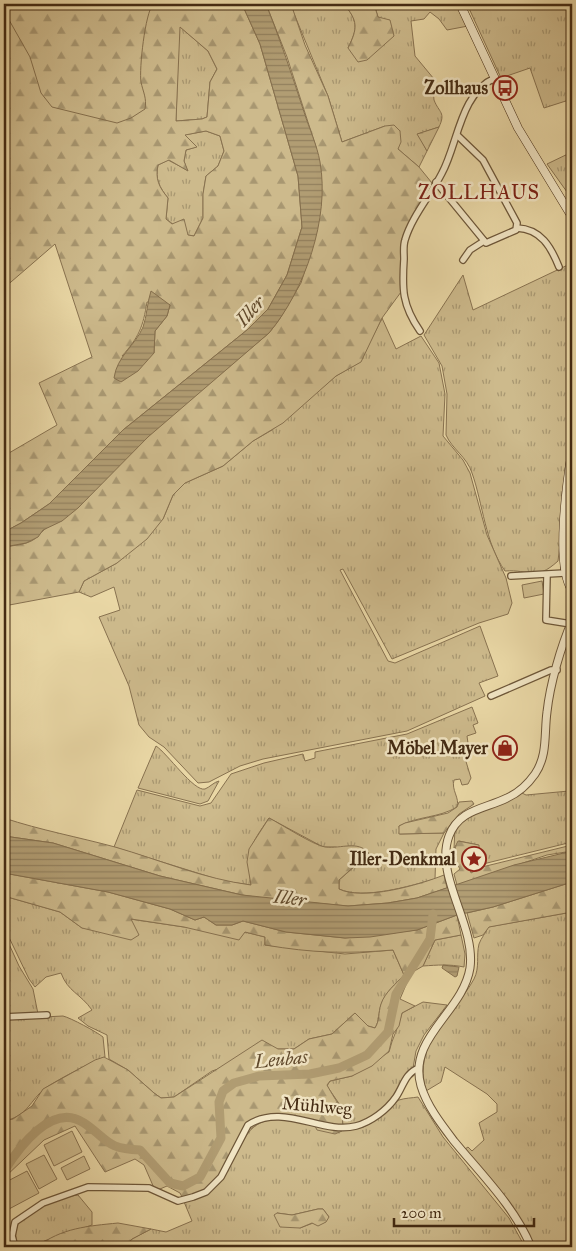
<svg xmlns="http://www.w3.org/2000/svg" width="576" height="1251" viewBox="0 0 576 1251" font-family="'IM FELL Great Primer',serif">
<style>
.grass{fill:url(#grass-tufts);stroke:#887250;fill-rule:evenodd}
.forest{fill:url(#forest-firs);stroke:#887250;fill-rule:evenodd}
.park{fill:#cdba8c;stroke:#887250}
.water{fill:url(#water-rules);stroke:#856f4d}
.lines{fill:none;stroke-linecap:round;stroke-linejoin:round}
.stream{stroke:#856f4d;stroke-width:1}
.river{stroke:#b19d73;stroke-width:9}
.minor-casing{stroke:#6d5638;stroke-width:8}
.tertiary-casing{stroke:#6d5638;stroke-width:9}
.secondary-casing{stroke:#442b13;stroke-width:9}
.minor{stroke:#f1e5c4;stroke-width:5.5}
.tertiary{stroke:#f1e5c4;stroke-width:7}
.secondary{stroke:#f1e5c4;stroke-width:8}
.labels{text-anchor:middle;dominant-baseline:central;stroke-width:5;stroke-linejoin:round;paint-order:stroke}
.poi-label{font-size:18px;font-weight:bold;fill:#442b13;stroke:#f1e5c4;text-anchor:end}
.street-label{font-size:18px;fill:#442b13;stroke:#f1e5c4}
.water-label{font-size:19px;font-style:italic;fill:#5f482b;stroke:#f1e5c4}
.quarter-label{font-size:20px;letter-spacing:1px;fill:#7a1f14;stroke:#f1e5c4}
</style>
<defs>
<pattern id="grass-tufts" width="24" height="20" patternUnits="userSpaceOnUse" patternTransform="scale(1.25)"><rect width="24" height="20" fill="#cdba8c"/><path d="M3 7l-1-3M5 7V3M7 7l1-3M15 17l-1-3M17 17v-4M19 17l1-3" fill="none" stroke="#a89771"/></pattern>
<pattern id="forest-firs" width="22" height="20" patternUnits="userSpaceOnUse" patternTransform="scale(1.25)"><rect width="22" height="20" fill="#cdba8c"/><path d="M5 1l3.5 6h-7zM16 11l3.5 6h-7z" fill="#a89771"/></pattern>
<pattern id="water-rules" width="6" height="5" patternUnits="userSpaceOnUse" patternTransform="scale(1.25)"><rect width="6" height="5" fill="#b19d73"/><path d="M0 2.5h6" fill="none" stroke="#92805d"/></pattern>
</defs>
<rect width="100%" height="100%" fill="#e9d7a5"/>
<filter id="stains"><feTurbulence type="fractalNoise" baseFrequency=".004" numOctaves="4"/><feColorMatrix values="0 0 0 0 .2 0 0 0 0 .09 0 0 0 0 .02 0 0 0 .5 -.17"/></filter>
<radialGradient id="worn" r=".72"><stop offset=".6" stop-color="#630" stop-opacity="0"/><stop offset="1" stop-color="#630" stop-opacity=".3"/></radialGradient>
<g class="grass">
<path d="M290,4H344C358,21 358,28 348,48L378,17L374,4H457L468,26L447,30L439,19L430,12L424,19L411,21L415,56L434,79C434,85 433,94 434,100C439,113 446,112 439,127L418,134L427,151L419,167L398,149L385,126L342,142L328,96Z"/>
<path d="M467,4H572V99L544,108L530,68L501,78Z"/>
<path d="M179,26L208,51L217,69L210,82L207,117L202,119L176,121Z"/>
<path d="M206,131L220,136L224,151L218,166L206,176L203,194V218L194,236L188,235L166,219L168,198C159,187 155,179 158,165L168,160L187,170L184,161L186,150L196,147L184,135Z"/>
<path d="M572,152V199L547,164Z"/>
<path d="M572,263V437L558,561C535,582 530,569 505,571C485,543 483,504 472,473C467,457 452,449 446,435L447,394L442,366L424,335L463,275L473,310Z"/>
<path d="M382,318L396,349L421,336L439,363L445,394L443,436L463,460L470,473L487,535L506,578L512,603L508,614L479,623L392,659L343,569L340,570L388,661L395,663L480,626L498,676L479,683L485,696L407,731L263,759L240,766L209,782L198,783L164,747L149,737L139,725L129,686L99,617L120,610L114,587L91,597L79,592L84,581L117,563L163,519L173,495L185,483L223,466L253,441L272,430L336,376L360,362Z"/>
<path d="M472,707L478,723L473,725L476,733L467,736L468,743L461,745L471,778L468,784L462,785L460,779L454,780C451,790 460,798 457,807C439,818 418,816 399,826L400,834L444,833L436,849L435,879C410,886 363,900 339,889V880L369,854L335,847H323L269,818C250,846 246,850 251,885L223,881L114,847L137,790L200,806L211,803L231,774L264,763L303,754L305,761L315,758V752L407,734Z"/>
<path d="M156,746C167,753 194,792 205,789C210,787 214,782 219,781L208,801L200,804L138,788Z"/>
<path d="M572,761V842L479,865L476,855L479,851L478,845L459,841L454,848L455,829C477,806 498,810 522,793L526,795L569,791Z"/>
<path d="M4,896L60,912L82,928L130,919L184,927L245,932L265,937V945L345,954L393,950L404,975C396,984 385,992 381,1005C378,1013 380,1020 375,1028L368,1026L355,1013L332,1034L309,1039L294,1049H278L212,1071L174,1097L161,1098L154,1093L128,1070L109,1059L107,1035L88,1026L78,1018L92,1010C80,993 68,992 61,973L46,977L35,987L29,979L4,927Z"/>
<path d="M572,912V1247H534L516,1212L465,1149L468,1147L472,1151L484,1140L479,1123L497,1112V1104L487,1094L445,1067L441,1082L426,1091C412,1042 453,1017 474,979C480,967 476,956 479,944C481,938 486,933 488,927Z"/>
<path d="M4,933L19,966L33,989L38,1014L4,1016Z"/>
<path d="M461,935L465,954L464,967C449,964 438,965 423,966L435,940Z"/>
<path d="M423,1002L447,1005L424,1035L416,1051L413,1068L394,1097L372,1118L354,1125H343L340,1105L327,1086L330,1081L352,1076L389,1052C392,1038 399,1027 402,1013Z"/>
<path d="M63,1016C71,1018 97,1032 103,1037L105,1057C97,1059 49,1084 43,1090C28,1104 27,1116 4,1121V1019Z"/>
<path d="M418,1097L443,1137L509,1218L525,1247H125L132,1239L151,1229L166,1232L192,1221L182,1197C194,1191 208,1185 219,1177C236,1163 240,1133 260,1123C286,1110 326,1133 355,1129C379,1125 383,1108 399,1100C405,1098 412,1098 418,1097ZM318,1209H323L329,1217L300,1228L277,1213L292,1215Z"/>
<path d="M78,1195L92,1212V1225L44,1241L37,1247H18C16,1239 14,1232 18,1224C26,1211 64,1196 78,1195Z"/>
<path d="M10,1230L13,1247H4V1232Z"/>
</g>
<g class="forest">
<path d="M4,4H242L260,44L298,176L302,227L287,275L268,309L247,330L123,430L49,504L21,523L4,532V451L9,453L57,425L39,383L92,357L55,244L4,288V151L9,148L4,131ZM180,27L208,51L217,69L210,82L207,117L202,119L176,121ZM206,131L220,136L224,151L218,166L206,176L203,194V218L194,236L188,235L184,219L172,224L166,219L168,198C159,187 155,179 158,165L169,160L188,171L184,161L186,150L197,147L185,135ZM147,302L170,305L167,316L155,331L154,353L122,356C139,337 143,327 147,302Z"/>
<path d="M266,4H291L305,45L328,96L342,142L385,126L394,125L400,131L401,142L398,149L419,167L432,183L403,236L401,292L382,318L361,362L336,376L283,423L253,441L223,466L185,483L173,495L163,519L147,539L117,563L84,581L79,592L4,606V547C15,545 30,545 38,536C43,531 45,528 51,525L176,411L269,333L279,320L301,283L317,231L316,147L287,57Z"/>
<path d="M344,4H374L378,17L390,20L394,36L367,60L358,62L348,48C358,28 358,21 344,4Z"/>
<path d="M439,127L427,151L417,134Z"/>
<path d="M472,801L474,804L459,814L444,833L399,834V826L405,823L448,813L457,807L459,802Z"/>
<path d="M4,818C40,830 78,837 115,847C160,860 204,879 251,885L247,862L249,849L269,818C281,824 313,845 325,847C342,849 357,840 369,853L339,880V889C363,901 419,885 444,875L447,888L417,898L388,903L348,906L270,899L242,895L160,876L53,843L4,836Z"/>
<path d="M458,841L479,845V851L468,859L471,873L482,867L572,845V851L547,855L457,885L454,874L460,869C454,860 453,850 458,841Z"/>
<path d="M4,873L108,892L170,909L195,920L204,917L216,925H232L243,921L286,932L345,938L417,930L457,915L461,935L435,940L423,966L411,973L400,999L415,1006L402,1013L399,1026L393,1034L389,1051L372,1066L352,1076L330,1081L327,1085C337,1104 345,1108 342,1131L335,1134L317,1130L314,1124L277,1118L261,1122L249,1130L237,1153L220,1176L205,1191L182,1197L180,1193L167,1186L160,1189L154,1188L144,1165L135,1159L105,1172L75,1126L44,1140L4,1178V1121L13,1119L32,1106L43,1089L95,1060L104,1057L128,1070L154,1093L161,1098L174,1097L262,1040L278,1049H294L309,1039L332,1034L355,1013L368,1026L375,1028C380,1020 378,1013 381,1004C385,992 396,984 404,975L393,950C345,954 313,953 265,945V937L245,932L239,940L184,927L131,919L139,935L131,940L82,928L60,912L4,896Z"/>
<path d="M572,882V912L489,927L483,935L474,938L467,913L493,907Z"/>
<path d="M318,1209H323L329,1217L326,1222L318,1226L312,1223L300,1228L280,1227L274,1215L277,1213L292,1215Z"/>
<path d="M118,1223L151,1229L132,1239L125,1247H37C61,1228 88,1226 118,1223Z"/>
</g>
<g class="park">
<path d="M542,581L544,594L524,598L522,585Z"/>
<path d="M72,1131L82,1152L54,1166L44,1145Z"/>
<path d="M44,1155L57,1179L39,1189L26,1164Z"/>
<path d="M84,1156L90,1169L67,1180L61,1168Z"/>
<path d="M27,1171L39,1193L9,1209L4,1199V1183Z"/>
</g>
<g class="water">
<path d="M242,4H266C280,39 292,75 304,112C309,128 317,145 320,162C330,218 305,290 269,333L148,437L78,508L62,521L43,530L38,537L26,543L4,547V532L21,523L49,504L123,430L247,330L268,309L287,275L302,227L298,176L260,44Z"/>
<path d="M151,291L170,305L167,316L155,331L154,353L138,371L121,382L114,378C117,356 135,346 143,327C147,316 147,303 151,291Z"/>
<path d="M4,836L53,843L160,876L242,895L348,906L388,903L417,898L514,865L572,851V882L493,907L457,915L417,930L370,937L345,938L286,932L243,921L232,925H216L204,917L195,920L170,909L108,892L4,873Z"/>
<path d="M443,965L459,967L457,976L455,977L442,968Z"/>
</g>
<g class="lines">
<path class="stream" d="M4,11L30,57L41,93L52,107L117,123L131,118L145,109C147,98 143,92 141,82C139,69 145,13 153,4"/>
<path class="river" d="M4,1171C18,1149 52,1101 84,1123C109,1140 106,1149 140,1150L170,1183L183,1186L200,1177L221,1138L219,1102L223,1091L234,1083L259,1076L310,1074L339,1068L367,1055L388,1032L396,994L430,939L433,914"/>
<defs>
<g id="minor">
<path d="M436,182L486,243L516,230L517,223L483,160L457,135"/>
<path d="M517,228C541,229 551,247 559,267"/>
<path d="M463,260L470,250L484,241"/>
<path d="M420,331C402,305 402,289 404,259C404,253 403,246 405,240C412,216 431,195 442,173C458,144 460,93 495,78"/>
<path d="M564,567L572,565"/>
<path d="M547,575L546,620L571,624"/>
<path d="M511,576L565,573"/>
<path d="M491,696L551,670H557"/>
<path d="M4,1017L47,1015"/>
<path d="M15,1247L12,1236L15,1222L43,1203L88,1187L149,1188L178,1201L193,1197L206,1192L221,1177L248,1125C283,1102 322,1135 356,1126C371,1122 387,1110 396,1097C403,1087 405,1073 419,1068"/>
</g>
<path id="tertiary" d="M531,1247C515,1207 481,1174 454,1141C441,1124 427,1106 421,1086C407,1038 463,1012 470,968C476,925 434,876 449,836C459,809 485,809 507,798C518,793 528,784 535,774C548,755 544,733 547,712C550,684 561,646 572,621"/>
<g id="secondary">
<path d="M460,4L518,128L572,217"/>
<path d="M572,451C567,482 555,566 572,590"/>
</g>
</defs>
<use href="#minor" class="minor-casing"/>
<use href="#tertiary" class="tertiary-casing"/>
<use href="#secondary" class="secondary-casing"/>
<use href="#minor" class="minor"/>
<use href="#tertiary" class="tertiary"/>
<use href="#secondary" class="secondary"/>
</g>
<defs>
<symbol id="bus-ring" viewBox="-11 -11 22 22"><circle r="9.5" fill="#f1e5c4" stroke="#8f2418" stroke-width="1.5"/><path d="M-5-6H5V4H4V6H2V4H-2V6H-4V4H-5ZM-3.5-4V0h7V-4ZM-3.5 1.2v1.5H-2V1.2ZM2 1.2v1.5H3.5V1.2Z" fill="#8f2418"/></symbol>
<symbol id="shop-ring" viewBox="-11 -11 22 22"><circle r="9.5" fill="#f1e5c4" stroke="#8f2418" stroke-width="1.5"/><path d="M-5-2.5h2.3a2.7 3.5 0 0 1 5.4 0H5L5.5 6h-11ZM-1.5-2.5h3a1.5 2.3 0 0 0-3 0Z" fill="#8f2418"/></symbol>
<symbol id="sight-ring" viewBox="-11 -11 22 22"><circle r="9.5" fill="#f1e5c4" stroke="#8f2418" stroke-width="1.5"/><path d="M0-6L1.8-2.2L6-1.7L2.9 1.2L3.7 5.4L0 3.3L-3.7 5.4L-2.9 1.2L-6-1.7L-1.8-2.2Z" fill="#8f2418"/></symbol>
</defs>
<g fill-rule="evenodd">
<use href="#bus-ring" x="491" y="74" width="28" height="28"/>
<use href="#shop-ring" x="491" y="734" width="28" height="28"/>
<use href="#sight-ring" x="460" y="845" width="28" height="28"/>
</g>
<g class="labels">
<g class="poi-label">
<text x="488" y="88">Zollhaus</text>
<text x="488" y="748">Möbel Mayer</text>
<text x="456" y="859">Iller-Denkmal</text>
</g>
<g class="street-label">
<text transform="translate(317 1106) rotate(5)">Mühlweg</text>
</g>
<g class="water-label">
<text transform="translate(250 311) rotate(-49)">Iller</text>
<text transform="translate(290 898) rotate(7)">Iller</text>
<text transform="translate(281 1059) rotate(-6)">Leubas</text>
</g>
<g class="quarter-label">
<text x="479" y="192">ZOLLHAUS</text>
</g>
</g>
<rect width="576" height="1251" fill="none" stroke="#e9d7a5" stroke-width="20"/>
<rect x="5" y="5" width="566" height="1241" fill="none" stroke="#442b13" stroke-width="2.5"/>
<rect x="10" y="10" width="556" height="1231" fill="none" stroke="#442b13"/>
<path d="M394 1218v8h140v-8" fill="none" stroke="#442b13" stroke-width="2.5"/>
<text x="401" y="1218" font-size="15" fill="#442b13" stroke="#f1e5c4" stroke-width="4" paint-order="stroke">200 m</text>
<rect width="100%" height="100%" filter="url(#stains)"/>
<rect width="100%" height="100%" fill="url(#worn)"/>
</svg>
